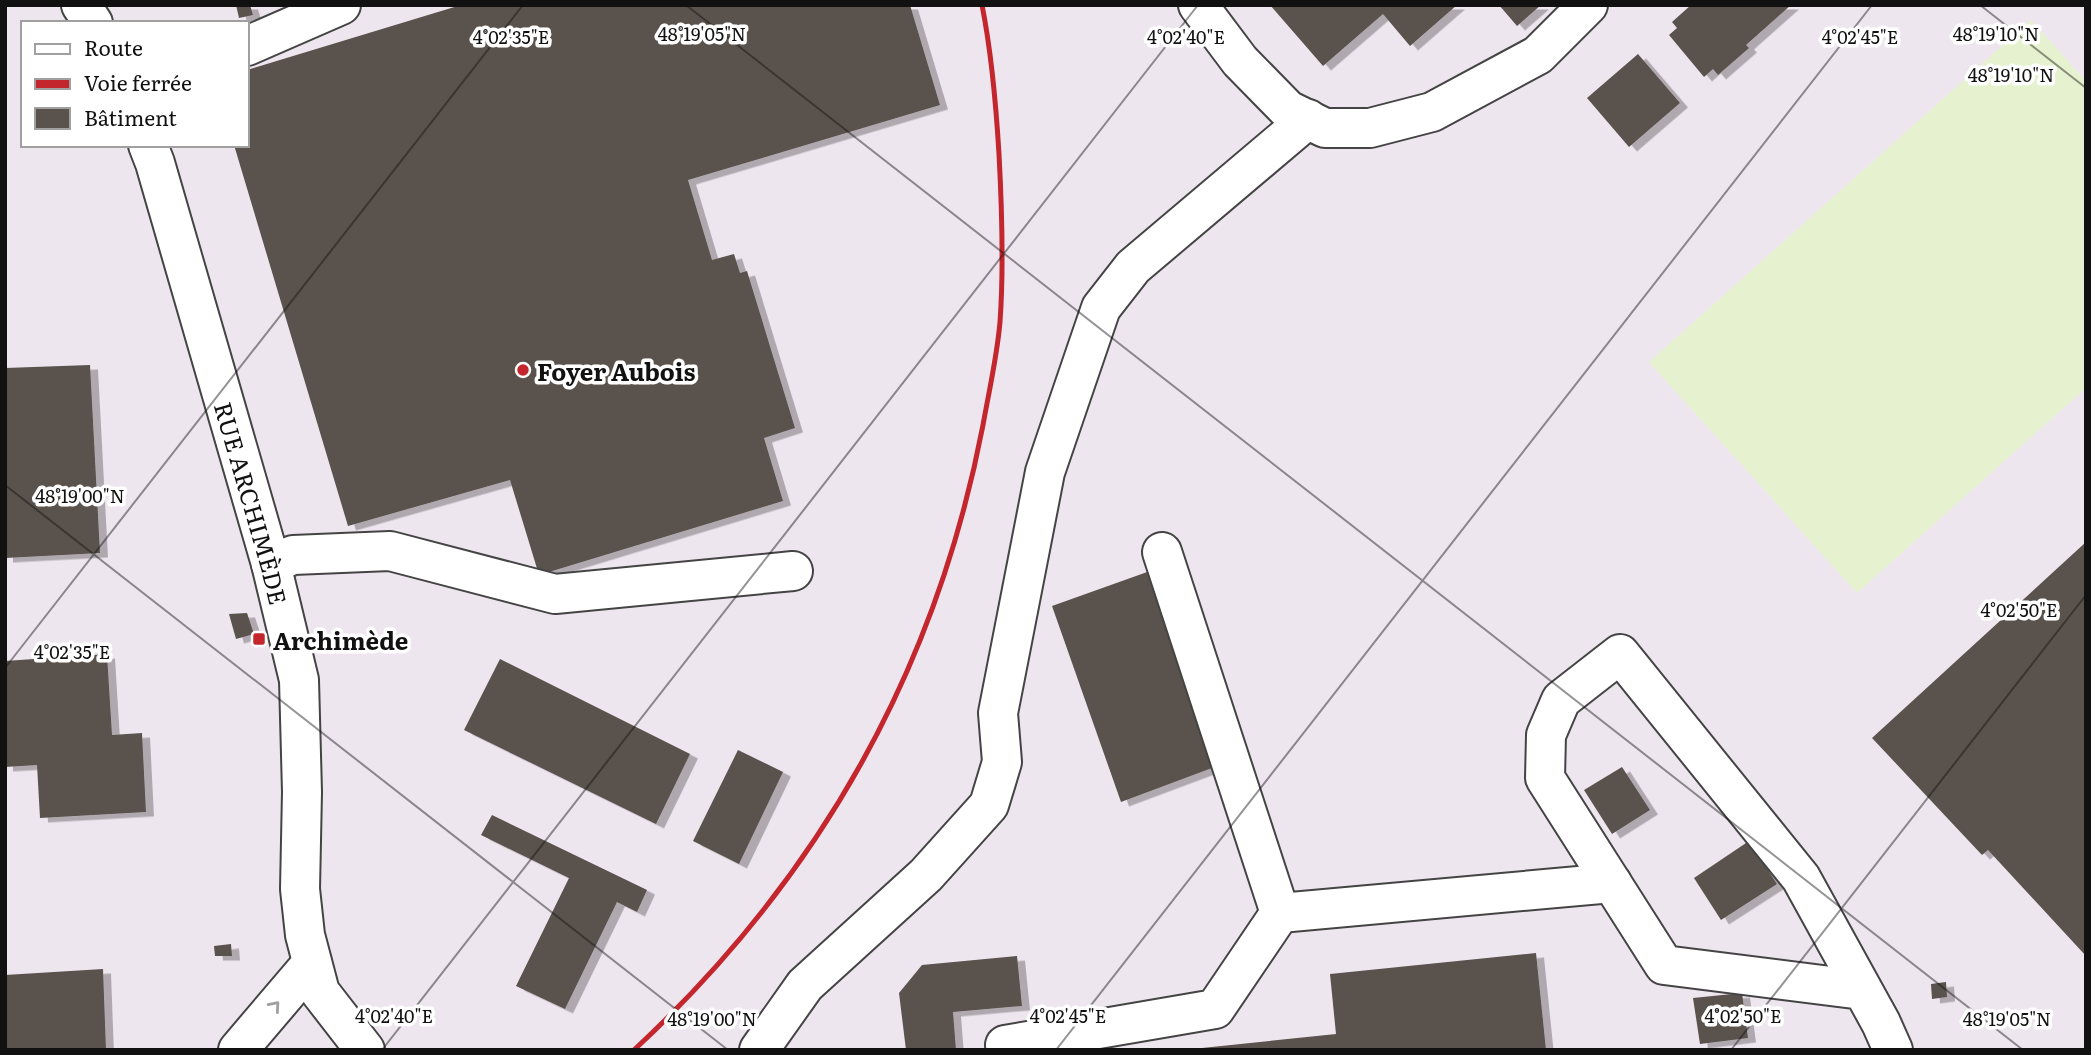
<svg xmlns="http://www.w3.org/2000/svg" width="2091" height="1055" viewBox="0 0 2091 1055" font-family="Literata,serif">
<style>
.industrial{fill:#eee6ef;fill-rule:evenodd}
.pitch{fill:#e6f2cf}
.building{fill:#5a524d;filter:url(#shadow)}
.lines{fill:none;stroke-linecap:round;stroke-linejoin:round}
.minor-casing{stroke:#444;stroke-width:42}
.minor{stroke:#fff;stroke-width:38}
.rail{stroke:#c4262e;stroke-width:5}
.oneway{stroke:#a0a0a0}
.ticks{fill:none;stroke:#111;stroke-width:2;stroke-opacity:0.45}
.poi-dot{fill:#c4262e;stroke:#fff;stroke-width:2.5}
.labels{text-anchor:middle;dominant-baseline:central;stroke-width:7;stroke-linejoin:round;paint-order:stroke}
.poi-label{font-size:24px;font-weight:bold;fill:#111;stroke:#fff;text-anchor:start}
.street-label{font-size:24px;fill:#111;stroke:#fff}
.ticks-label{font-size:18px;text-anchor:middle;fill:#111;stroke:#fff;stroke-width:7;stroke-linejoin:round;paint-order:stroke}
</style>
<defs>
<filter id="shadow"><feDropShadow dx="8" dy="4.5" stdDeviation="0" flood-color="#0004"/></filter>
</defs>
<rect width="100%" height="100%" fill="#fffdf5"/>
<path class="industrial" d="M5,5H2086V1050H5ZM23,23H247V145H23Z"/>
<path class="pitch" d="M2031,20L2086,81V388L1857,593L1649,362Z"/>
<g class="building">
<path d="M236,5H250L253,15L239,18Z"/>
<path d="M461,5H910L940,105L688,180L712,260L734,254L740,273L747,271L795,428L764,438L783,501L539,575L510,480L348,526L234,145H247V70Z"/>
<path d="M1270,5H1457L1410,46L1383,14L1323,66Z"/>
<path d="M1499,5H1541L1517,26Z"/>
<path d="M1691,5H1791L1746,45L1749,48L1718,75L1713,69L1704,77L1669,35L1677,28L1672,22Z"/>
<path d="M1638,54L1680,103L1629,147L1587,98Z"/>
<path d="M90,365L100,553L5,558V368Z"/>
<path d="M2086,542V956L1988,850L1982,855L1872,738Z"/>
<path d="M1150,571L1220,765L1121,802L1052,606Z"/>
<path d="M247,613L254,634L236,639L229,614Z"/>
<path d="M107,654L112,735L142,733L146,812L40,818L37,765L5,767V661Z"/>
<path d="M500,659L690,754L656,824L464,730Z"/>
<path d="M738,750L783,772L739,864L693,841Z"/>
<path d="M1622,767L1650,810L1612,834L1584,790Z"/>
<path d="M492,815L647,890L637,912L617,902L565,1009L516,986L569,878L481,835Z"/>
<path d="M1749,841L1777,884L1721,920L1694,878Z"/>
<path d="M231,944L232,956H215L214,946Z"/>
<path d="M1536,953L1546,1050H1202V1048L1336,1034L1330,974Z"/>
<path d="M1017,956L1022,1006L953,1012L956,1050H906L899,993L922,965Z"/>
<path d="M103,969L106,1050H5V975Z"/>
<path d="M1946,982L1947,997L1932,999L1931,984Z"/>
<path d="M1742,993L1748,1038L1700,1044L1693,998Z"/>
</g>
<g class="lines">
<defs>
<g id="minor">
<path d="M81,5L93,23"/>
<path d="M1198,5L1240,61L1288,110L1325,128H1370L1432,112L1538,55L1588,5"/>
<path d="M247,46L341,5"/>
<path id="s1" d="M148,145L155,163L271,564L299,680L302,792L300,889L305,935L320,992L365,1050"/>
<path d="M1162,552L1280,913L1612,883"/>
<path d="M271,564L293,555L390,551L555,594L793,571"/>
<path d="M1862,990L1664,965L1545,778L1546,735L1561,700L1620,654L1801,878L1881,1023L1893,1050"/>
<path d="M1005,1045L1215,1009L1280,913"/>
<path d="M238,1050L312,963"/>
<path d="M759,1050L805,985L926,875L989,805L1002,762L998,713L1045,472L1101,308L1133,267L1308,119"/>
</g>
</defs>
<use href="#minor" class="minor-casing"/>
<use href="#minor" class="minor"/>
<path class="rail" d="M634,1050C817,880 936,671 983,425C989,391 997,357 1000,322C1004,267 1002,210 999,154C996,104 992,55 982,5"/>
</g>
<defs><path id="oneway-chevron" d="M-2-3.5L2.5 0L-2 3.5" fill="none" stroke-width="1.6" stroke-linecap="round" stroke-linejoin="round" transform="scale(1.75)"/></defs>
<use class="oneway" href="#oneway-chevron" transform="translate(275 1006) rotate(-49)"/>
<path class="ticks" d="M686,5L2023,1050M1980,5L2086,88M5,485L728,1050M5,668L523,5M382,1050L1198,5M1056,1050L1872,5M1731,1050L2086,595"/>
<g class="poi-dot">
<circle cx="523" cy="370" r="7"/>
<rect x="252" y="632" width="14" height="14" rx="3.5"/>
</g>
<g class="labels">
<g class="poi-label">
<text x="537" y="370">Foyer Aubois</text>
<text x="273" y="639">Archimède</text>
</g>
<g class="street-label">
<text stroke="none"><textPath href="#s1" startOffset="373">RUE ARCHIMÈDE</textPath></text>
</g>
</g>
<g class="ticks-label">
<text x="702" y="41">48°19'05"N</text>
<text x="1996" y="41">48°19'10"N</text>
<text x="511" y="44">4°02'35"E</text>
<text x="1186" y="44">4°02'40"E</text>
<text x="1860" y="44">4°02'45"E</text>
<text x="2011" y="82">48°19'10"N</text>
<text x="80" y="503">48°19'00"N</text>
<text x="2019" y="617">4°02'50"E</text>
<text x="72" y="659">4°02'35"E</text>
<text x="394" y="1023">4°02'40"E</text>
<text x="1068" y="1023">4°02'45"E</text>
<text x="1743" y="1023">4°02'50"E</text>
<text x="712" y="1026">48°19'00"N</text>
<text x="2007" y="1026">48°19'05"N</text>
</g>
<rect width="2091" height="1055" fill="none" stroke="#111111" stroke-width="14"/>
<rect x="21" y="21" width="228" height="126" fill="#ffffff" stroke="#a0a0a0" stroke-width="2"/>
<rect x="35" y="44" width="35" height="10" fill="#ffffff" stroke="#a0a0a0" stroke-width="2"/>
<text x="84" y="56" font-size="21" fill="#111111">Route</text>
<rect x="35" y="79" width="35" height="10" fill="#c4262e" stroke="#a0a0a0" stroke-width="2"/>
<text x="84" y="91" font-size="21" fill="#111111">Voie ferrée</text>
<rect x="35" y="108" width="35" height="21" fill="#5a524d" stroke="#a0a0a0" stroke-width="2"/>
<text x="84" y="126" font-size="21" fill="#111111">Bâtiment</text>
</svg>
